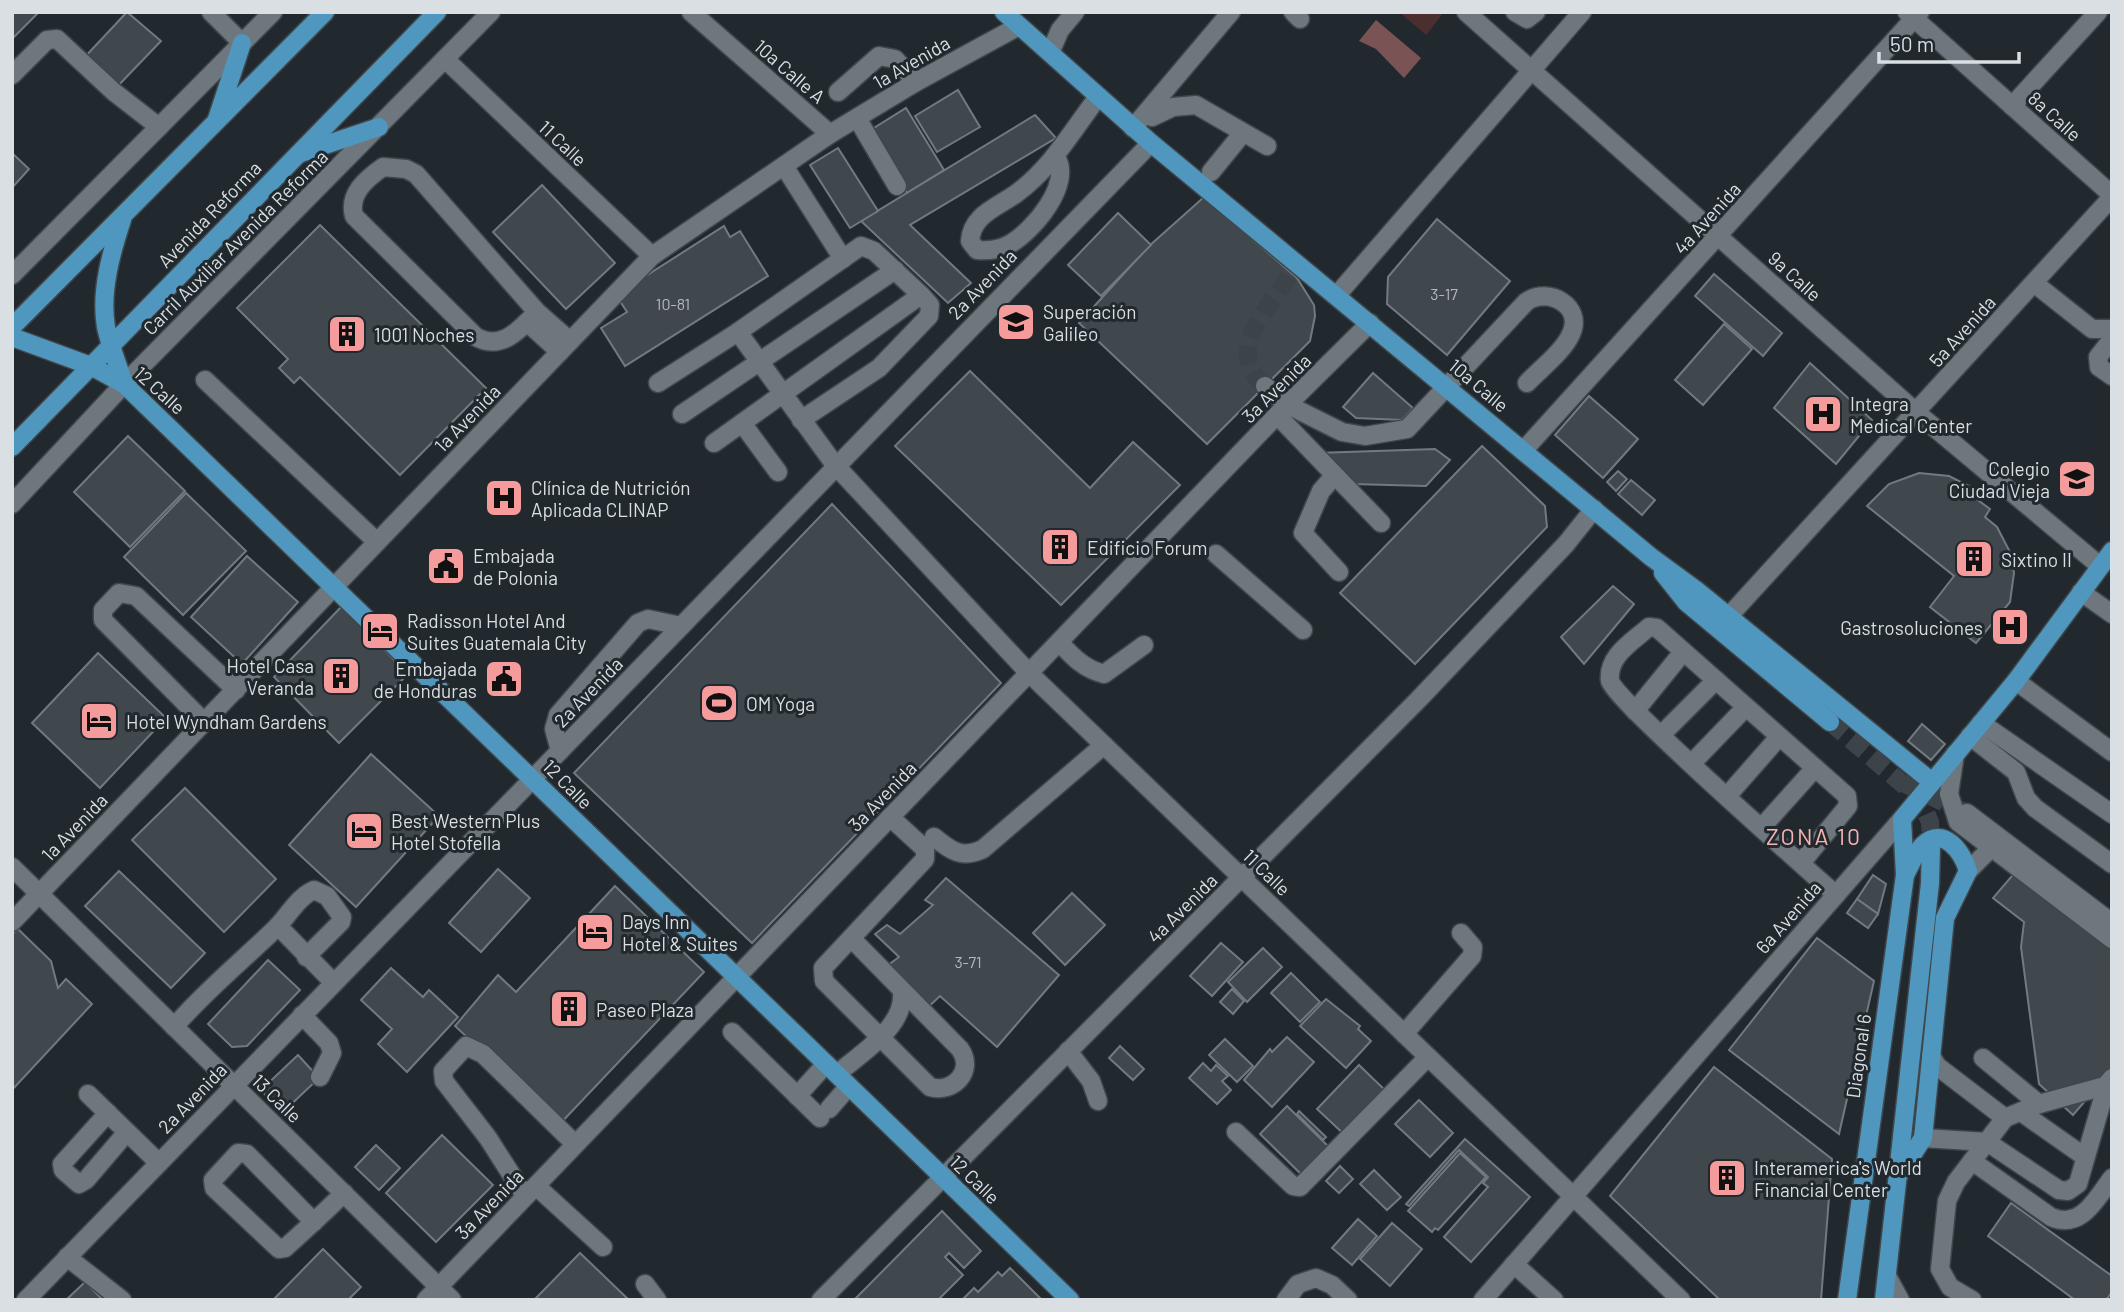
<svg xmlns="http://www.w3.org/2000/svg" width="2124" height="1312" viewBox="0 0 2124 1312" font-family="Barlow,sans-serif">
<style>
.green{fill:#4b2e2e}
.water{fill:#7a5454}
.building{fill:#40484e;stroke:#707a80;stroke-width:2}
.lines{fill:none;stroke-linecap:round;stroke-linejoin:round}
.minor-tunnel{stroke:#3d4449;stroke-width:18;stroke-dasharray:18 9;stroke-linecap:butt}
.major-tunnel{stroke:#3d4449;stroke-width:18;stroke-dasharray:18 9;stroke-linecap:butt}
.minor-casing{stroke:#40474b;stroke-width:21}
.major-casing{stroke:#40474b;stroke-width:21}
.minor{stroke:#6e777d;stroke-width:18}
.major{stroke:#4f97be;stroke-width:18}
.labels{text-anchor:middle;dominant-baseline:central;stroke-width:6;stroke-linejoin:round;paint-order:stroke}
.number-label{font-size:16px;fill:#b3b9bd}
.street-label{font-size:19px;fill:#d9dfe2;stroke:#21292e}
.poi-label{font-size:19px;fill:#d9dfe2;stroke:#21292e;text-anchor:start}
.quarter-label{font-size:23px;letter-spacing:2px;fill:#f7b3b2;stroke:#21292e}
</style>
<rect width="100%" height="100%" fill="#21292e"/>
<path class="green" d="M1399,12H1439L1442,15L1426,35Z"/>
<path class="water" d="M1376,20L1421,58L1404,78L1376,49L1359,41Z"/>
<g class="building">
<path d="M12,12H39L12,39Z"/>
<path d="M127,12L161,41L114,90L82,60Z"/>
<path d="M958,90L980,127L937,152L915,116Z"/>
<path d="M906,108L944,170L907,193L869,131Z"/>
<path d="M1035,115L1056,138L910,225L971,283L948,303L861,221Z"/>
<path d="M838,148L878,211L850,228L810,165Z"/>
<path d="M12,153L29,169L12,188Z"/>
<path d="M542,185L615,263L566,309L493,232Z"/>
<path d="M1204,197L1297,278L1314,305L1315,316L1310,341L1207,444L1079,323L1148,247Z"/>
<path d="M1118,213L1151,245L1101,296L1068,265Z"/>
<path d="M1437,219L1510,281L1447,355L1387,304L1388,277Z"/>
<path d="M320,225L486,388L400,475L300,377L294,383L279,368L288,359L237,308Z"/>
<path d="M724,226L730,237L740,231L768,276L625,366L601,328L627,312L616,295Z"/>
<path d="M1714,274L1782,333L1763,356L1695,296Z"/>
<path d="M1724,324L1752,349L1703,405L1675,380Z"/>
<path d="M1810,363L1872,420L1836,464L1774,408Z"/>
<path d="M970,371L1090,488L1133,442L1180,485L1061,605L895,446Z"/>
<path d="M1373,373L1413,408L1402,420L1356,418L1343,407Z"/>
<path d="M1589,396L1638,439L1603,478L1555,435Z"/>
<path d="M128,436L185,491L130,547L74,492Z"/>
<path d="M1482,446L1545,506L1547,527L1415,664L1340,593Z"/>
<path d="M1435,449L1450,460L1426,486L1352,484L1318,453Z"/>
<path d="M1618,471L1627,479L1616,491L1607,482Z"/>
<path d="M1919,473L1949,476L1975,489L1971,495L1990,509L1985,517L1997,527L2011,554L2014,573L2010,602L1976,643L1930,607L1954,576L1867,506L1889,484Z"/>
<path d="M1631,480L1655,500L1642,515L1618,494Z"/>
<path d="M186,493L246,551L183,615L124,557Z"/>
<path d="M832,504L1001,683L752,943L574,773Z"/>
<path d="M247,556L298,602L242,664L191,617Z"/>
<path d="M1613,586L1634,604L1584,664L1561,637Z"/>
<path d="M342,606L408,674L339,743L274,677Z"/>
<path d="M98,653L166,718L100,788L32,723Z"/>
<path d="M1922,724L1945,744L1931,760L1908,741Z"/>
<path d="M371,754L439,816L356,907L289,845Z"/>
<path d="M185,788L276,879L224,932L132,840Z"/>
<path d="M2029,856L2112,918V1070L2073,1115L2039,1084L2021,947L2024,922L1993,898Z"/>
<path d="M498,869L530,898L481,952L449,923Z"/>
<path d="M119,871L205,953L171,988L85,906Z"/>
<path d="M1873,875L1886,884L1878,914L1857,899Z"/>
<path d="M946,878L1059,975L997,1047L940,996L925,1010L887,966L899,957L875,934L887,925L900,934L933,905L925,900Z"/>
<path d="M615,886L704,972L557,1127L558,1122L455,1026L498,975L516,992Z"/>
<path d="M1072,893L1105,925L1065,965L1033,933Z"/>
<path d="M1857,899L1878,914L1868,928L1847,913Z"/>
<path d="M18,929L51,961L58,988L66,979L92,1004L12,1090V934Z"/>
<path d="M1817,938L1874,981L1839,1134L1729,1050Z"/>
<path d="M1221,943L1243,962L1212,996L1190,976Z"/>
<path d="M1263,948L1282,967L1247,1002L1228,982Z"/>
<path d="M268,960L300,990L247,1046L232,1047L208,1024Z"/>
<path d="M391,968L423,997L429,990L458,1017L407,1072L378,1044L392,1029L361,1000Z"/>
<path d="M1291,973L1320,1002L1300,1022L1271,993Z"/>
<path d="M1232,989L1244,1001L1233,1014L1220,1002Z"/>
<path d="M1326,999L1360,1026L1358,1029L1371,1041L1346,1068L1300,1026Z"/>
<path d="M1287,1037L1314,1062L1272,1107L1244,1080L1270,1049L1272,1052Z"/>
<path d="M1225,1039L1253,1066L1237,1082L1209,1055Z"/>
<path d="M1120,1046L1144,1069L1133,1080L1109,1058Z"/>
<path d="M298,1055L319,1078L282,1113L261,1090Z"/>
<path d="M1203,1063L1211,1071L1216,1065L1228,1076L1222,1081L1231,1090L1217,1104L1189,1078Z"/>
<path d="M1359,1065L1388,1093L1347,1137L1317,1109Z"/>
<path d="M1714,1067L1832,1159L1821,1300H1720L1610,1196Z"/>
<path d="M1419,1100L1453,1133L1430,1157L1395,1124Z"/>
<path d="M1287,1106L1330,1148L1303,1176L1260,1134Z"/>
<path d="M1299,1111L1326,1137L1323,1140L1297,1114Z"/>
<path d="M442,1135L493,1185L436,1242L386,1193Z"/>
<path d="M1465,1139L1530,1197L1471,1262L1444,1237L1488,1187L1483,1183L1488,1177L1459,1150L1409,1206L1406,1204Z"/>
<path d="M376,1145L400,1168L379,1190L355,1167Z"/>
<path d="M1460,1153L1486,1177L1438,1230L1435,1228L1432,1232L1408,1211Z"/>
<path d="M1340,1166L1353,1179L1339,1193L1326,1181Z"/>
<path d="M1374,1170L1401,1197L1387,1210L1360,1184Z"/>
<path d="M2011,1203L2112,1276V1292L2106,1300H2075L1988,1236Z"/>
<path d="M942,1211L981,1251L964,1268L949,1253L945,1257L963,1275L938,1300H854Z"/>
<path d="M1358,1219L1377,1236L1352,1265L1332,1248Z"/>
<path d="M1392,1223L1422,1249L1390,1286L1360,1259Z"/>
<path d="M323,1249L361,1287L348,1300H273Z"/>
<path d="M580,1253L629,1300H534Z"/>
<path d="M1010,1268L1042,1300H962L974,1288L978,1292L998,1272L1002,1276Z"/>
<path d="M85,1282L103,1300H66Z"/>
</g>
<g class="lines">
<g class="minor-tunnel">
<path d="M1265,386C1222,349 1271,307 1291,273"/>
<path d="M1903,783L1964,812"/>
</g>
<path class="major-tunnel" d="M1830,722L1920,799L1930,822L1931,846"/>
<defs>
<g id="minor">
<path d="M211,12L242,43"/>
<path d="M691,12L830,134"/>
<path d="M1293,12L1300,19"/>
<path d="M1466,12L1917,413L2100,566"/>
<path d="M1515,12L1527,19L1536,12"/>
<path d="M1907,12L2112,195"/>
<path d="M1050,53L1060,30L1075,12"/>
<path d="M445,59L652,256"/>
<path d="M12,75L47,40L57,39L114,92L159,127"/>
<path d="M838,92L879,56L895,59L916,82"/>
<path d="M2012,106L2098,12"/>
<path d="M1152,117L1173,107L1196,105L1267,146"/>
<path d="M857,118L897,186"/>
<path d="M1133,128L1231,12"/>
<path d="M1056,157C1073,184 1033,231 1010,244C999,250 988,251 977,250L970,241C972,214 998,207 1017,193C1052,167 1072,131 1098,97"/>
<path d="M784,166L843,259"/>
<path d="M1211,172L1242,134"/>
<path d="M12,275L273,12"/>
<path d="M2034,283L2092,329H2112"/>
<path d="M1337,295L1582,12"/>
<path d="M537,312C519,330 502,351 476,337L354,216C348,194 366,179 383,167L406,169L416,174L537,312L570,341"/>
<path d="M527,322L560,352"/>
<path d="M738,332L835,465L1029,673L1681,1300"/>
<path d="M2112,339L2098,357L2099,367L2112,376"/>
<path d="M205,380L377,542"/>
<path d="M658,383L738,332L861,246L874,251L921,295L714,443"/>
<path d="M1265,386L1288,405L1342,432L1365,436L1407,429L1526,302C1548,286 1584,306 1571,334C1563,352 1540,369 1527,383"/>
<path d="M682,414L895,270"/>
<path d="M1277,415L1381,523"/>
<path d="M801,420L879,368L929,316L930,305L921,295"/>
<path d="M742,423L778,472"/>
<path d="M1523,451L1920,12"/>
<path d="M1334,476L1321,491L1303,533L1339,572"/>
<path d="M12,504L124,384L491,12"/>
<path d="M1216,554L1303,630"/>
<path d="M2081,592L2112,614"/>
<path d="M1729,616L2112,197"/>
<path d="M1059,642C1073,657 1084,669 1104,674L1144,645"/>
<path d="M2016,681L2112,752"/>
<path d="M1635,711L1683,652"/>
<path d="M204,722L103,620V610L119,593L136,596L236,690"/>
<path d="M1981,723L2112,814"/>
<path d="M1661,735L1716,680"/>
<path d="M1970,736L2016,772L2026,798L2035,808L2112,864"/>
<path d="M560,751L554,729L558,715L638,623L648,619L681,626"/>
<path d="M1955,754L1949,794L1958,822L2112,939"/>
<path d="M1692,763L1746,707"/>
<path d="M1728,795L1779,737"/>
<path d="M1967,813L2112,923"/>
<path d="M1762,827L1815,768"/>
<path d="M934,837C951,851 962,859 983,849L1104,745"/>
<path d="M1801,863L1848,806L1847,796L1657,628L1649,627C1632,642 1607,656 1610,681C1612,697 1808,870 1836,895"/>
<path d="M12,867L452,1300"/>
<path d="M1968,871L1991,848"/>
<path d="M12,922L652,256L830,134L916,82L1019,26"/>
<path d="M278,926L333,982"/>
<path d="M851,938L960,1049C975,1070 954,1094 930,1087L824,981L823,968L925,859V849L890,817"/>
<path d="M302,1015L329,1043L332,1053L320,1077"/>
<path d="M174,1027C205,991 242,961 276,928C288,916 298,897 314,890L327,896L342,917L341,922L306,957"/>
<path d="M732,1032L820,1118"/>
<path d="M1404,1034L1472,956L1473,947L1461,933"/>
<path d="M1068,1051L1091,1081L1098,1101"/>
<path d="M1931,1056L1937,1066L2005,1118"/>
<path d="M1983,1058L2039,1104"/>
<path d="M837,1074C860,1054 905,1027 902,993"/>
<path d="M88,1094L159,1163"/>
<path d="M797,1096L826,1064"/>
<path d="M829,1109L849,1086"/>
<path d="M2021,1112L2085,1157"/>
<path d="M108,1113L62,1164L63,1170L79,1184L86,1180L127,1132"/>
<path d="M2005,1118L2039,1104L2112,1084"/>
<path d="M1236,1132L1293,1186L1300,1187L1428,1057"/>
<path d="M1923,1138L1987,1142L2059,1190L2068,1191L2078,1184L2107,1084L2112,1078"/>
<path d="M1972,1161L2051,1217C2081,1230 2096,1199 2112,1178"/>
<path d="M536,1186L603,1247"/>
<path d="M525,1196L488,1138L444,1081L443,1071L466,1046L483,1054L575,1144"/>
<path d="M314,1222L247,1154L238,1153L213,1180L214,1188L279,1249L285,1248C305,1230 325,1212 344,1193"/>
<path d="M67,1257L122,1300"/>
<path d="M1514,1264L1554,1300"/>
<path d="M1887,1276L1900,1300"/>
<path d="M645,1284L657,1300"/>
<path d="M26,1300L1151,143"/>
<path d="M426,1300L1277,415L1370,323"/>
<path d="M821,1300L1419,699L1566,544L1594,509"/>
<path d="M1286,1300L1298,1284L1316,1278L1332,1285L1348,1300"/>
<path d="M1483,1300L1902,819"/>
<path d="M1972,1300L1950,1287L1940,1269L1947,1201L1956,1182L2005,1118"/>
</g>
<g id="major">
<path d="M1004,12L1151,143L1651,557L1696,590L1932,782"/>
<path d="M217,119L242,43"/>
<path d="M301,153L379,127"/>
<path d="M122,220C111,253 100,292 106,327C110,346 118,365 124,384"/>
<path d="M12,327L325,12"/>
<path d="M12,337L91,366L124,384L1070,1300"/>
<path d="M12,447L437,12"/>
<path d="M1663,573L1686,602L1830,722"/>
<path d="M1901,1172L1923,1138L1945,918L1968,871C1963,853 1944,825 1923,845C1915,853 1910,866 1905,875"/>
<path d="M1847,1300L1905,875L1902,819L2016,681L2112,551"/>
<path d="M1884,1300L1930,883L1931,846"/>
</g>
</defs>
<use href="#minor" class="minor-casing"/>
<use href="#major" class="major-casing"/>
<use href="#minor" class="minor"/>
<use href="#major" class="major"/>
</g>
<defs>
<symbol id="university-square" viewBox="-11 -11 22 22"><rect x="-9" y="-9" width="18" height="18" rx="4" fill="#f59b9c" stroke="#21292e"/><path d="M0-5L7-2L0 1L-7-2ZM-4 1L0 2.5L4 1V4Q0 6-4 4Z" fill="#111"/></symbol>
<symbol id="building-square" viewBox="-11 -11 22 22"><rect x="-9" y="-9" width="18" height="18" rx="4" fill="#f59b9c" stroke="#21292e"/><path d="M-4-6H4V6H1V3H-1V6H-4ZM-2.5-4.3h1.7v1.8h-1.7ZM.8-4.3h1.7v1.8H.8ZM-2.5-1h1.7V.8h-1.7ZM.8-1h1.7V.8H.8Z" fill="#111"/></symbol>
<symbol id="hospital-square" viewBox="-11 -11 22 22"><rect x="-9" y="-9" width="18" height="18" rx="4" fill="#f59b9c" stroke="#21292e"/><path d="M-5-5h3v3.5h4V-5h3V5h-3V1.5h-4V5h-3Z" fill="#111"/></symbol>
<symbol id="school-square" viewBox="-11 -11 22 22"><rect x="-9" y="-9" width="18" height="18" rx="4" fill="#f59b9c" stroke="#21292e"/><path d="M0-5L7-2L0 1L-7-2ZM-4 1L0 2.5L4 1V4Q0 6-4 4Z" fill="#111"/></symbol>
<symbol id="civic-square" viewBox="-11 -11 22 22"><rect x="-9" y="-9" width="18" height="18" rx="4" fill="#f59b9c" stroke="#21292e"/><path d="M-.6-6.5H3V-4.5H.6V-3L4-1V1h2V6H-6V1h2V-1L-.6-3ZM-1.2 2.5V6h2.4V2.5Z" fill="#111"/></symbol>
<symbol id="hotel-square" viewBox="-11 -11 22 22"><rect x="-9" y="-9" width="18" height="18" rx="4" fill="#f59b9c" stroke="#21292e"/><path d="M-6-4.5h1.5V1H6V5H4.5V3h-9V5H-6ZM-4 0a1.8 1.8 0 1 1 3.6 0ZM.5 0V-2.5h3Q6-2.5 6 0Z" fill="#111"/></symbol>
<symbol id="stadium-square" viewBox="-11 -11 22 22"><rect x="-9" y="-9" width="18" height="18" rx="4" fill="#f59b9c" stroke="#21292e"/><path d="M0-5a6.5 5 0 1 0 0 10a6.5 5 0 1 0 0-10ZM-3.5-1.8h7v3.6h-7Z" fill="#111"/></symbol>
</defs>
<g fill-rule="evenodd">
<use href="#university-square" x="994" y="300" width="44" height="44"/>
<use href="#building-square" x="325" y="312" width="44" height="44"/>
<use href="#hospital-square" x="1801" y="392" width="44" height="44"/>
<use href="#school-square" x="2055" y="457" width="44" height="44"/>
<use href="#hospital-square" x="482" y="476" width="44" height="44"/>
<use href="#building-square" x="1038" y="525" width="44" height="44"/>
<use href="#building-square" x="1952" y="537" width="44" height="44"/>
<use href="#civic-square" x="424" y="544" width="44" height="44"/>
<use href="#hospital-square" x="1988" y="605" width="44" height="44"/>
<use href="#hotel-square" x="358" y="609" width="44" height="44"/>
<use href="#building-square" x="319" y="654" width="44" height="44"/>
<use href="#civic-square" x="482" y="657" width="44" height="44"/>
<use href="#stadium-square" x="697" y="681" width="44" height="44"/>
<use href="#hotel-square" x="77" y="699" width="44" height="44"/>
<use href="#hotel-square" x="342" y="809" width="44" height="44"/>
<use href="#hotel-square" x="573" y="910" width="44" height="44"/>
<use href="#building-square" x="547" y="987" width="44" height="44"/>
<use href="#building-square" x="1705" y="1156" width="44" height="44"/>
</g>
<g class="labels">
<g class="number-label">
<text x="1444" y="293">3-17</text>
<text x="673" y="303">10-81</text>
<text x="968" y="961">3-71</text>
</g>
<g class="street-label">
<text transform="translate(911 62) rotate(-30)">1a Avenida</text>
<text transform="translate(790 71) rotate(41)">10a Calle A</text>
<text transform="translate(2055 116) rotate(42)">8a Calle</text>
<text transform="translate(563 143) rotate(43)">11 Calle</text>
<text transform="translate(209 214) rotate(-46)">Avenida Reforma</text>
<text transform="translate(1707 218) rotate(-48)">4a Avenida</text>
<text transform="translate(235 242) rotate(-45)">Carril Auxiliar Avenida Reforma</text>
<text transform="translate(1795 276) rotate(42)">9a Calle</text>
<text transform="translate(982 284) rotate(-46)">2a Avenida</text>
<text transform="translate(1962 331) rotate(-48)">5a Avenida</text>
<text transform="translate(1479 385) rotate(40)">10a Calle</text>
<text transform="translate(1276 388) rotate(-45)">3a Avenida</text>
<text transform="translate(160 390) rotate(42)">12 Calle</text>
<text transform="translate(467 418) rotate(-46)">1a Avenida</text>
<text transform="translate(588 692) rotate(-46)">2a Avenida</text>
<text transform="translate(568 784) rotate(45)">12 Calle</text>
<text transform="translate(882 796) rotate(-46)">3a Avenida</text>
<text transform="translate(74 827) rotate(-46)">1a Avenida</text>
<text transform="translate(1267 872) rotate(44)">11 Calle</text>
<text transform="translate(1182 908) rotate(-45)">4a Avenida</text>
<text transform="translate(1788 917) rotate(-49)">6a Avenida</text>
<text transform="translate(1858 1056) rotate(-82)">Diagonal 6</text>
<text transform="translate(192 1098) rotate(-46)">2a Avenida</text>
<text transform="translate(277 1098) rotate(44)">13 Calle</text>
<text transform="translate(975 1179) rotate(44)">12 Calle</text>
<text transform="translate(489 1204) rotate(-46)">3a Avenida</text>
</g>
<g class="poi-label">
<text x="1043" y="311">Superación<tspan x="1043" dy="22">Galileo</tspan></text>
<text x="374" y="334">1001 Noches</text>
<text x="1850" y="403">Integra<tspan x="1850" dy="22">Medical Center</tspan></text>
<text x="2050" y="468" text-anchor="end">Colegio<tspan x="2050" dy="22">Ciudad Vieja</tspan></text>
<text x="531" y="487">Clínica de Nutrición<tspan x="531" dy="22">Aplicada CLINAP</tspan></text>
<text x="1087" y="547">Edificio Forum</text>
<text x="473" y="555">Embajada<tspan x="473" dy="22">de Polonia</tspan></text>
<text x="2001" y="559">Sixtino II</text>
<text x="407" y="620">Radisson Hotel And<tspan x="407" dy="22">Suites Guatemala City</tspan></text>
<text x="1983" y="627" text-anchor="end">Gastrosoluciones</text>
<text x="314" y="665" text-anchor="end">Hotel Casa<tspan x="314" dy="22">Veranda</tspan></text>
<text x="477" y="668" text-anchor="end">Embajada<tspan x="477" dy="22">de Honduras</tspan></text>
<text x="746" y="703">OM Yoga</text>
<text x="126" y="721">Hotel Wyndham Gardens</text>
<text x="391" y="820">Best Western Plus<tspan x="391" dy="22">Hotel Stofella</tspan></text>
<text x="622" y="921">Days Inn<tspan x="622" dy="22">Hotel &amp; Suites</tspan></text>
<text x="596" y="1009">Paseo Plaza</text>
<text x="1754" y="1167">Interamerica's World<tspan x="1754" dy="22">Financial Center</tspan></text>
</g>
<g class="quarter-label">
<text x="1814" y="836">ZONA 10</text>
</g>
</g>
<rect width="2124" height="1312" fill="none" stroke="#d9dfe2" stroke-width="28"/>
<path d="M1879 52v10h140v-10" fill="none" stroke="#d9dfe2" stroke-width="3.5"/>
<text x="1890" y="52" font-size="21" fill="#d9dfe2" stroke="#21292e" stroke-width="5" paint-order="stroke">50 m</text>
</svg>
